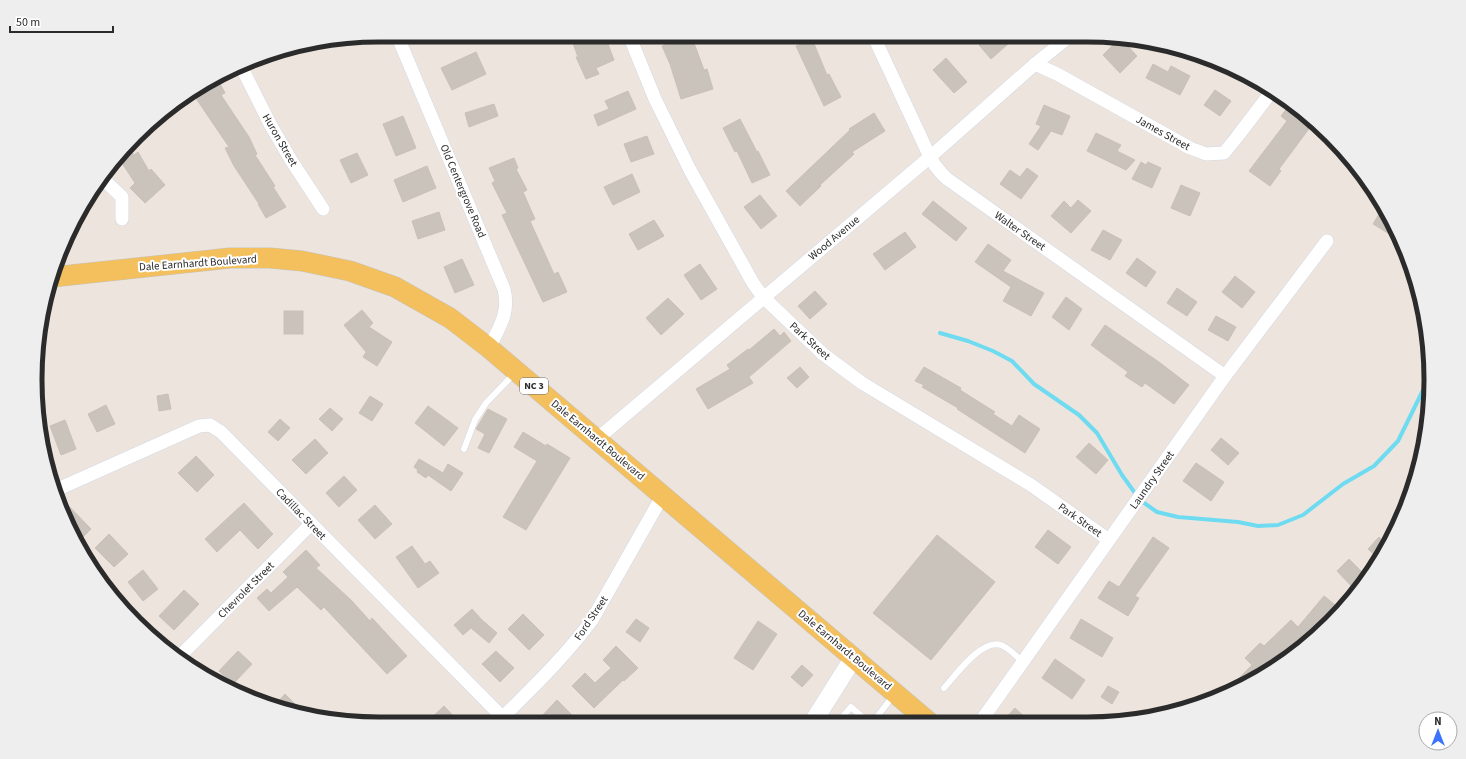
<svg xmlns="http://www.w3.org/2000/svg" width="1466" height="759" viewBox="0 0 1466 759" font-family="'Source Sans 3',sans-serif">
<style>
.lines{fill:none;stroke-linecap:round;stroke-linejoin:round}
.stream{stroke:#6fdbf1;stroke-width:4}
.building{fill:#c9c3bc;stroke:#c9c1b7}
.lane-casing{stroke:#d2d8e4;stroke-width:7}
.street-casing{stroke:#d2d8e4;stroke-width:14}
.secondary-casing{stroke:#d2d8e4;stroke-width:19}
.primary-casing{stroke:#c4c4c4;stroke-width:21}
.lane{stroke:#fff;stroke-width:6}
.street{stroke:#fff;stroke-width:13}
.secondary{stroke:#fff;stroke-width:18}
.primary{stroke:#f3c05d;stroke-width:20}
.labels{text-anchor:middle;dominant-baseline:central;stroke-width:4;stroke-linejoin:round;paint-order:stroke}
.shield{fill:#fff;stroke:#6b6b6b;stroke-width:1}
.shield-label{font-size:10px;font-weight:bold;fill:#2b2b2b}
.street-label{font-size:11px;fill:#2b2b2b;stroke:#fff}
.rim{fill:none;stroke:#2b2b2b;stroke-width:5}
</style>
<rect width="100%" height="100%" fill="#ede5dd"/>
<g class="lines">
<path class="stream" d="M940,333L968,341L993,351L1012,361L1034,384L1079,415L1097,433L1122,475L1140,500L1157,512L1178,517L1238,522L1258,526L1278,525L1303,515L1343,484L1374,466L1398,441L1429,378"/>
</g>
<g class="building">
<path d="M570,35H601L605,45L608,44L614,60L596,68L599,74L586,79L576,57H578Z"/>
<path d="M691,35L704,70L707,69L713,89L681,99L670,64L662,46Z"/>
<path d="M989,36H1017L991,59L979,45Z"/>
<path d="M1120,38L1137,56L1120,73L1103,55Z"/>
<path d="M812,39L827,75L829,74L841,97L824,106L796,46Z"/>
<path d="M476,52L486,74L452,90L441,68Z"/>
<path d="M946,58L967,82L954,93L933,70Z"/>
<path d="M1153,64L1168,72L1171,66L1190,76L1180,95L1146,78Z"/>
<path d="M218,80L225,93L221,95L249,137L257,154L255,155L275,186L273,187L286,207L266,218L258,204H259L234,166L225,148L229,147L193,94Z"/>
<path d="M1215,90L1231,101L1220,116L1204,105Z"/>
<path d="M628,91L636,109L598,126L594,115L609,109L605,101Z"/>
<path d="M1291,103L1314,122L1279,169L1281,171L1270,186L1249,171L1287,121L1281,116Z"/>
<path d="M494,104L498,116L469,127L465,113Z"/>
<path d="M1044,105L1070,116L1062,135L1051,131L1038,150L1029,144L1041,126L1036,124Z"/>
<path d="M874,113L885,131L852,152L854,154L820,185L821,186L800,206L786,191L850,130L849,129Z"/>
<path d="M403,116L416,148L396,156L383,124Z"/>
<path d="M740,119L757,152L758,151L770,175L752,183L737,151L735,152L723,128Z"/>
<path d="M1096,133L1121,145L1117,151L1135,160L1126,170L1087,151Z"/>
<path d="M647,136L654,154L631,162L624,144Z"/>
<path d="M129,149L134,155L138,152L149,171L151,169L165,185L145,203L130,188L135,183L120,160Z"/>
<path d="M357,153L368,175L351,183L340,160Z"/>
<path d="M514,158L518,168L516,169L527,190L523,192L535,219L530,221L554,274L558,272L567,292L543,302L502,215L507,213L492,183L495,181L489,168Z"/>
<path d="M1141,162L1146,165L1148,162L1161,168L1152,188L1132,179Z"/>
<path d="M427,166L436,188L403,202L394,180Z"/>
<path d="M1027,168L1038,176L1021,199L1000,184L1010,170L1020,177Z"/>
<path d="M632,174L640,192L613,205L604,187Z"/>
<path d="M1181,185L1200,193L1190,216L1171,208Z"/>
<path d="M760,195L777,216L761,229L744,207Z"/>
<path d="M1078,200L1091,211L1071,233L1051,216L1064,201L1071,208Z"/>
<path d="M933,201L967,228L956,241L922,214Z"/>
<path d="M1384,206L1393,225L1388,233L1373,224Z"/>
<path d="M439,212L445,230L418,239L412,221Z"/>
<path d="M654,220L664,236L638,250L629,234Z"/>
<path d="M1103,230L1122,240L1110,260L1091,250Z"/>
<path d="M905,232L916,247L885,270L873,254Z"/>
<path d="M988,244L1011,260L1003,271L1044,293L1031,316L1003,301L1011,287L975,262Z"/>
<path d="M1137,258L1156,272L1146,287L1126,273Z"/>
<path d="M462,259L474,285L455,293L444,267Z"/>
<path d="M700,264L717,289L701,300L684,275Z"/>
<path d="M1235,276L1255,292L1242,308L1222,292Z"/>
<path d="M1177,288L1197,302L1187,316L1167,303Z"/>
<path d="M815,291L827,304L810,319L798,306Z"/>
<path d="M1066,297L1082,309L1069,330L1052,317Z"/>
<path d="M668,298L684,314L661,335L646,318Z"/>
<path d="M362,310L373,323L369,327L392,342L377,366L363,357L366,352L344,325Z"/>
<rect x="284" y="311" width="19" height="23"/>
<path d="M1216,316L1236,327L1228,341L1208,330Z"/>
<path d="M1105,325L1159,362L1189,385L1174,404L1145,383L1142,387L1125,376L1128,372L1091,345Z"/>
<path d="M774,329L780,336L784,332L791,341L749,377L753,383L708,409L696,389L730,369L727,365L748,349L749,350Z"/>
<path d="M800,367L809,377L797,388L787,378Z"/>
<path d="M924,367L961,388L960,390L995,412L993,414L1012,426L1019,415L1040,429L1025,453L957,409L958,408L922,387L924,385L915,381Z"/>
<path d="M168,394L171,409L159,411L157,396Z"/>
<path d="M370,396L383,404L372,421L359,413Z"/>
<path d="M106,405L115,424L97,432L88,414Z"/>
<path d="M428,406L458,428L444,446L415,423Z"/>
<path d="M330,408L343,419L332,431L319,419Z"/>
<path d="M488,409L507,419L489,453L478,448L485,434L476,429Z"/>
<path d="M280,419L290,428L278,441L268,432Z"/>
<path d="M65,420L76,449L61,455L50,426Z"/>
<path d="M523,432L546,446L547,444L570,458L526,530L503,517L537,461L514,447Z"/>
<path d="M1221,438L1239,453L1228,465L1211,450Z"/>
<path d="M315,439L328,453L306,474L292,460Z"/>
<path d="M1089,443L1108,460L1096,474L1076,457Z"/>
<path d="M196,456L214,475L197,492L178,473Z"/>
<path d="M419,459L443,473L448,464L463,473L451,491L428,475L426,478L417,472L418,470L414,467Z"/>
<path d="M1196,463L1224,482L1211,501L1183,481Z"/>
<path d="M344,476L357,490L339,507L326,493Z"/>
<path d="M60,497L91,529L78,542L70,532Z"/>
<path d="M244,503L273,534L258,549L240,530L217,552L205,539Z"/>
<path d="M375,505L392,524L375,539L358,520Z"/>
<path d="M1048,530L1071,547L1058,564L1035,547Z"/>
<path d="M109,534L128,554L114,567L95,548Z"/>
<path d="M937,535L995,582L931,660L873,613Z"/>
<path d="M1153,537L1169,548L1135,596L1139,598L1128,616L1098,598L1109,581L1119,587Z"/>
<path d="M1379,537L1387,544L1378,558L1368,549Z"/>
<path d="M412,546L425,564L430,561L439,573L418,588L396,557Z"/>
<path d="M306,550L320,565L316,568L351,600L370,621L372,618L407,656L387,674L324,607L321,610L297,587L269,611L257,598L267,589L271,593L288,577L283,572Z"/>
<path d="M1349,559L1366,576L1356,591L1337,571Z"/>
<path d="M143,570L158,589L143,601L128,582Z"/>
<path d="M184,590L199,604L174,630L159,616Z"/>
<path d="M1324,596L1339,608L1319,631L1296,653L1232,690L1230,687L1252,665L1245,658L1260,643L1264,646L1291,620L1298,627Z"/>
<path d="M472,609L482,620L497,633L489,643L471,628L463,635L454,625Z"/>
<path d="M523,614L544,635L529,650L508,629Z"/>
<path d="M636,619L649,628L640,642L626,632Z"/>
<path d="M1081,619L1113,638L1102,657L1070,638Z"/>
<path d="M758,621L777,634L753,670L734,658Z"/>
<path d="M616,646L638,668L624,681L623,680L594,708L572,686L585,673L595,683L611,668L603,660Z"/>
<path d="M238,651L252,664L233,684L219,671Z"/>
<path d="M496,651L514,668L500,682L482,664Z"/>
<path d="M1055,659L1085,680L1072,699L1042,678Z"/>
<path d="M802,665L813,675L802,687L791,677Z"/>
<path d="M1108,686L1119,692L1112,704L1101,697Z"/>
<path d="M285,694L296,705L289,712L274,706Z"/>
<path d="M557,700L580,723H547L541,717Z"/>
<path d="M444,706L460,723H426Z"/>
<path d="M1015,708L1029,721H1003Z"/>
</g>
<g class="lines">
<defs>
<g id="lane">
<path d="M464,449L475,420L486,403L514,374"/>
<path d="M944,688C955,676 982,638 1001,645C1009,648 1016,656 1023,662"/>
<path d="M838,722L851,707L868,722"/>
<path d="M873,722L893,696"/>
</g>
<g id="street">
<path d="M397,35L504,289C510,313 499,328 489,348"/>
<path d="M629,35L655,99L690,170L753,283L763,297L823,354L862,383L1031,485L1109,540"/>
<path d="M873,35L930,157C934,165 939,171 946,178L1225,376"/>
<path d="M1035,64L1057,74L1190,148L1206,154L1224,153L1237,137L1272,91"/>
<path d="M242,68L270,124L291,160L323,209"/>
<path d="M102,178L122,197V219"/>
<path d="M597,439L930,157L1035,64L1070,36"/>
<path d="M58,489L199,426L210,425L221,432L508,723"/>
<path d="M181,655L311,524"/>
<path d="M981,721L1225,376L1327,241"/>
<path d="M497,723C530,690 564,658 592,620L663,495"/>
</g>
<path id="secondary" d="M813,722L854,657"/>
<path id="primary" d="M52,277L230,258H270L302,261L350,271L395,287L450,318L489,348L929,722"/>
</defs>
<use href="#lane" class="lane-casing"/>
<use href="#street" class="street-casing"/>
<use href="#secondary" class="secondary-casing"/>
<use href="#primary" class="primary-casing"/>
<use href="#lane" class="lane"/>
<use href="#street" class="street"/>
<use href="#secondary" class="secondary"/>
<use href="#primary" class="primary"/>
</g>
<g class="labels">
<rect class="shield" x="520" y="378" width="28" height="16" rx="3"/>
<g class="shield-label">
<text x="534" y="386">NC 3</text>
</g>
<g class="street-label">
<text transform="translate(1163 133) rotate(29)">James Street</text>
<text transform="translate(280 140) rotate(60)">Huron Street</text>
<text transform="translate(463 191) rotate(67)">Old Centergrove Road</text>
<text transform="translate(1020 231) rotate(35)">Walter Street</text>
<text transform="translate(834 238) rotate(-40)">Wood Avenue</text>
<text transform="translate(198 263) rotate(-4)">Dale Earnhardt Boulevard</text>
<text transform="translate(810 341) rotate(42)">Park Street</text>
<text transform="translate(598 440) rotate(40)">Dale Earnhardt Boulevard</text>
<text transform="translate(1152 480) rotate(-55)">Laundry Street</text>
<text transform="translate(301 514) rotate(46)">Cadillac Street</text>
<text transform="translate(1080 520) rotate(35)">Park Street</text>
<text transform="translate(246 590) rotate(-45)">Chevrolet Street</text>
<text transform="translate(591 618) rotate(-56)">Ford Street</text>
<text transform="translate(845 650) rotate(40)">Dale Earnhardt Boulevard</text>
</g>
</g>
<path d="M0 0H1466V759H0ZM379 42H1087A337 337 0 0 1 1424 379V380A337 337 0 0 1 1087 717H379A337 337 0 0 1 42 380V379A337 337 0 0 1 379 42Z" fill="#eee" fill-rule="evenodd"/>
<path class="rim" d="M379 42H1087A337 337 0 0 1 1424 379V380A337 337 0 0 1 1087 717H379A337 337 0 0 1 42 380V379A337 337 0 0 1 379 42Z"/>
<g transform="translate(1438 731)"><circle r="19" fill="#ffffff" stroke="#aaaaaa"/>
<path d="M0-3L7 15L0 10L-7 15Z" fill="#3b73fc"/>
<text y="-6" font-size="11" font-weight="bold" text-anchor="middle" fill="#2b2b2b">N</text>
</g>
<path d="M10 26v6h103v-6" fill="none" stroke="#2b2b2b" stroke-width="2"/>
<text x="16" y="26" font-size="12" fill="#2b2b2b" stroke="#ffffff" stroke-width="3" paint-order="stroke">50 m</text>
</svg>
